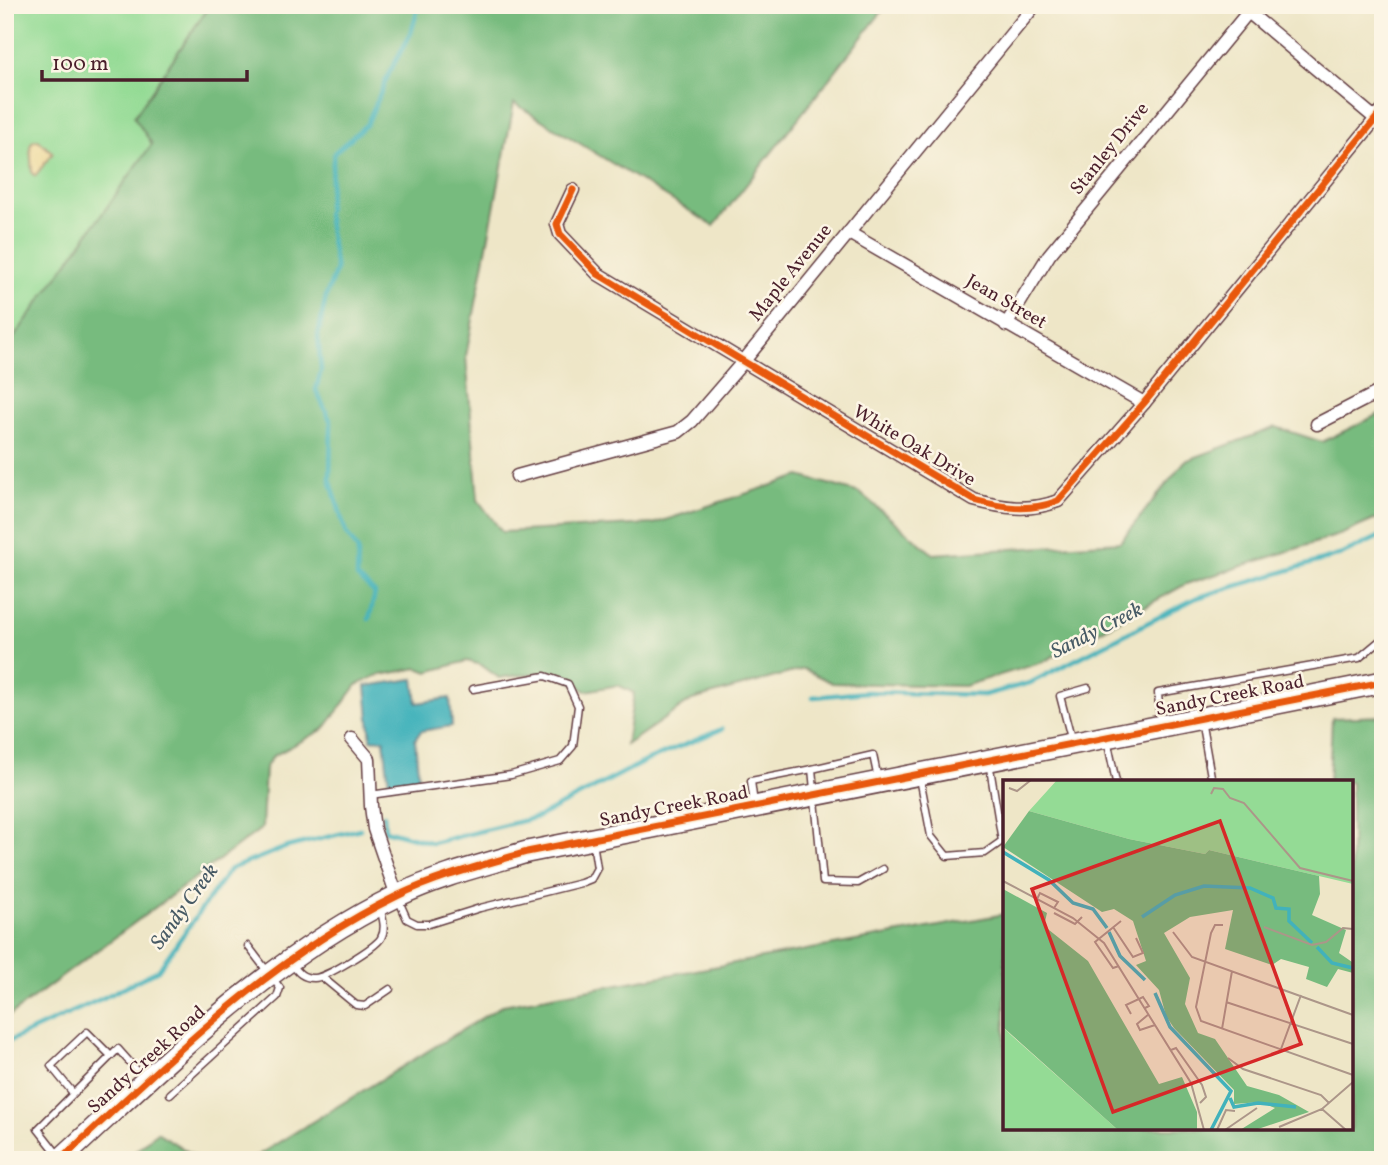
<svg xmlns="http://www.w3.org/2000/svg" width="1388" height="1165" viewBox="0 0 1388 1165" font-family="Vollkorn,serif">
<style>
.green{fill:#94db95;stroke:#6f7d60;stroke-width:2}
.forest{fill:#77bb7e;stroke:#606d54;stroke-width:2}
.sand{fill:#eeda9e;stroke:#9c7c64;stroke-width:2}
.water{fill:#42b2bb;stroke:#466873;stroke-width:2}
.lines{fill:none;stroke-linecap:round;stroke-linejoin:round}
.stream{stroke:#42b2bb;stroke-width:4.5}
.service-casing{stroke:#633d42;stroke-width:9}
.minor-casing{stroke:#633d42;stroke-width:15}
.primary-casing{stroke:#633d42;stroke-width:24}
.service{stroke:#fff;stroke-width:6}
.minor{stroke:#fff;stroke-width:12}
.primary{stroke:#fff;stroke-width:21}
.cycleway-casing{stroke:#fcf5e5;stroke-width:11}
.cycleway{stroke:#e8590c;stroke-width:7}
.labels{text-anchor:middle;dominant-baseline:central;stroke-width:5;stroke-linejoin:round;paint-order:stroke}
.street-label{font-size:19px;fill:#4a1f2b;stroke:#fcf5e5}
.water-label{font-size:21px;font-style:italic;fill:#475a65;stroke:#fcf5e5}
.inset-river{fill:none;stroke:#42b2bb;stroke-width:3.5}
.inset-road{fill:none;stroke:#ac9689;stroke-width:2}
.view{fill:#d62828;fill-opacity:0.15;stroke:#d62828;stroke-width:3.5}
.inset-edge{fill:none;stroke:#4a1f2b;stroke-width:3.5}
</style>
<rect width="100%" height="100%" fill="#fcf5e5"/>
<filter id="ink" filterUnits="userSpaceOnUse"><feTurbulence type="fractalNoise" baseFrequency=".0143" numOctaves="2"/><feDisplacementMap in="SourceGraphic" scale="14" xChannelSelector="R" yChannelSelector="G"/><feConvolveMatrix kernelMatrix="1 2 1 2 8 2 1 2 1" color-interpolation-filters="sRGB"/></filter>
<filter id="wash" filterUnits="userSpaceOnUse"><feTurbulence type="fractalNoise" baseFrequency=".00686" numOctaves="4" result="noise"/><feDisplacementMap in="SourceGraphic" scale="28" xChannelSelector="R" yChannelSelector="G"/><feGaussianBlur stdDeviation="1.57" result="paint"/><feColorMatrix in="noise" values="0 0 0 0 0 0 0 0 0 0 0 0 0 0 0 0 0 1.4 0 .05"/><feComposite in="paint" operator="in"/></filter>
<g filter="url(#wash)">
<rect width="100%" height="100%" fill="#eee6c7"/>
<path class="green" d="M5,5H210L134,117L153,144L5,350Z"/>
<g class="forest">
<path d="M210,5H887L714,226L514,103L466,356L478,500L502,532L653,524L800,476L860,493L933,554L1120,542L1185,461L1276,427L1322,442L1383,412V516L1342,534L1186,584L1043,662L964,686L832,683L804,669L692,700L626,745L634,693L618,685L586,691C551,667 539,673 499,678L481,665L467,661L428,672L418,668L376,676L357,685L324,729L273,756L265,768L262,828L5,1019V350L152,144L134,117Z"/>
<path d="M1383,716V1160H250L503,1005L1005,914V1128H1351V782H1329L1332,718Z"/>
<path d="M157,1132L201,1160H126Z"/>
</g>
<path class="sand" d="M38,140L53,153L35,176L32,173L30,146L33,141Z"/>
<path class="water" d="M414,679L417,703L450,698L452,726L421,731L415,740L419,781L389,785L384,739L371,740L366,686Z"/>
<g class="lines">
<g class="stream">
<path d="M369,619L375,593L357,577L358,550L346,533L330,479L331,422L316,390L321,370L318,336L326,296L336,270L327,214L334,153L367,124L389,73L411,33L419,5"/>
<path d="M813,697L866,692L984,695L1030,683L1196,598L1343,554L1383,535"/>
<path d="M384,815L385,830L432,843L538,817L646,761L722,729"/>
<path d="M5,1043L103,998L158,970L230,869L287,847L360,829"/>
</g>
</g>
</g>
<g filter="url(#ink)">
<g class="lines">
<defs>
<g id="service">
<path d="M1201,720L1212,782"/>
<path d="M1160,721L1158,693L1359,658L1383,638"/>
<path d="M1071,738L1060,696L1088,688"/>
<path d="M1107,739L1116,782"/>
<path d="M920,778L931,836L947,856L985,853L1002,841L989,762"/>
<path d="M878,779L873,755L812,769L823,882L858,883L883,869"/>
<path d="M370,795L511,775L560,761L573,746L578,706L568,684L545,676L473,689"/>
<path d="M754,804L751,781L812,769"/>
<path d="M399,901L407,919L417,924H429L480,908L581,883L591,879L597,868L593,842"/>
<path d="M292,964C298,973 303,978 314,978C324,979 376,947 381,938C386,929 383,920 381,911"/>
<path d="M322,977L356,1005L365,1006L390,989"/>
<path d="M73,1093L51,1066L87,1032L111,1056"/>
<path d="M170,1094L277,997L280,988L248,946"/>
<path d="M60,1157L38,1129L118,1049L142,1076"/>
</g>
<g id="minor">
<path d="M1240,5L1376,119"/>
<path d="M573,190L557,224L560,234L598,274L974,500C1003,508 1029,512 1058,501L1144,403L1383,110"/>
<path d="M849,233L1144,403"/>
<path d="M1006,325L1049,255L1254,5"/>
<path d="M1317,424L1383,390"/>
<path d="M517,476L678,432L692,421L743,362L1035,5"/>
<path d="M352,739L369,759L371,806L374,829L397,896"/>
</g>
<path id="primary" d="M60,1160C165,1064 267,959 397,896C438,876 483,865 527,852L1383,682"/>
</defs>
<use href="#service" class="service-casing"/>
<use href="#minor" class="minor-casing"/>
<use href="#primary" class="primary-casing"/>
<use href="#service" class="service"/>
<use href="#minor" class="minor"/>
<use href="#primary" class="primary"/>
<defs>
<g id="cycleway">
<path d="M573,190L557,224L560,234L598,274L974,500C1003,508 1029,512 1058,501L1144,403L1383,110"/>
<path d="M60,1160C165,1064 267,959 397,896C438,876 483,865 527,852L1383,682"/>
</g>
</defs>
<use href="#cycleway" class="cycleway-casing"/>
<use href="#cycleway" class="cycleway"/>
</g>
</g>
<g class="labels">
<g class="street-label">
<text transform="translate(1110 149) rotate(-51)">Stanley Drive</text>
<text transform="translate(791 273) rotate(-51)">Maple Avenue</text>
<text transform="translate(1006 302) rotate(30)">Jean Street</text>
<text transform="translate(914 446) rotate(31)">White Oak Drive</text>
<text transform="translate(1230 696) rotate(-11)">Sandy Creek Road</text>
<text transform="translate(674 807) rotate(-11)">Sandy Creek Road</text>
<text transform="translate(147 1060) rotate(-42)">Sandy Creek Road</text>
</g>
<g class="water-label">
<text transform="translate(1097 631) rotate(-27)">Sandy Creek</text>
<text transform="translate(185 907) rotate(-54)">Sandy Creek</text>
</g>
</g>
<g transform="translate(1003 780)">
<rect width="350" height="350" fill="#eee6c7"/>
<path d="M54,0H350V104L206,70L202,74L126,59L26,31ZM0,247L8,255L115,350H0Z" fill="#94db95"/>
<path d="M26,31L126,59L202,74L206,70L316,96L317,114L309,135L343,150L336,173L349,182L350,193L335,189L324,207L303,199L306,187L278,179L269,185L222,169L230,130L187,137L161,153L187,198L182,224L195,253L212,259L244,306L276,315L306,332L252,350H237L272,328L257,322L231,324V310L171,248L163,236L156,210L133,185L143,181L130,141L111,129L99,132L0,67ZM0,109L44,133L41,146L85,181L156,304L179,297L194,332V350H115L0,247Z" fill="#77bb7e"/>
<path class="inset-river" d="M0,72L46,100L70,123L90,129L104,148M139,137L172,115L201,106L247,108L270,118L273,128L286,129V141L309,163M106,152L117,176L142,200M314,167L329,183L350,188M152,213L167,247L228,311L208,350M227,318L231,327L255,323L293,327"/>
<path class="inset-road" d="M6,8L14,11L28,0M208,14L211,8L220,9L227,18L241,23L297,88L350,101M0,101L70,138L101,163L188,303L201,350M34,119L37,113L55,122L51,128M51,133L72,144L79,137M220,145H212L208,153L193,227L198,241L350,295M110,147L130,177L140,173L133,158M261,147L309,165L323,162L340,148L350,149M170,152L189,177L350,235M116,186L110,188L92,162L118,141M223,222L350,264M128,234L123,225L140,217L146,226L142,228M146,234L134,244L137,250L152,245M219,249L229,191M278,269L298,215M168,270L173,268L199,305L203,317L197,323M225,278L240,289L318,315L326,323M319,329L343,350M276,347L319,329L350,302M214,350L223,330L232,331M222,350L254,328M257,350H286"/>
<path class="view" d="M217,41L298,264L110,332L29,109Z"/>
<rect width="350" height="350" class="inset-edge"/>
</g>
<rect width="1388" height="1165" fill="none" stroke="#fcf5e5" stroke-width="28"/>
<path d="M42 70v10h205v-10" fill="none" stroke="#4a1f2b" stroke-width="3.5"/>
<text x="52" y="70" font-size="21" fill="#4a1f2b" stroke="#fcf5e5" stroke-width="5" paint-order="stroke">100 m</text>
</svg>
